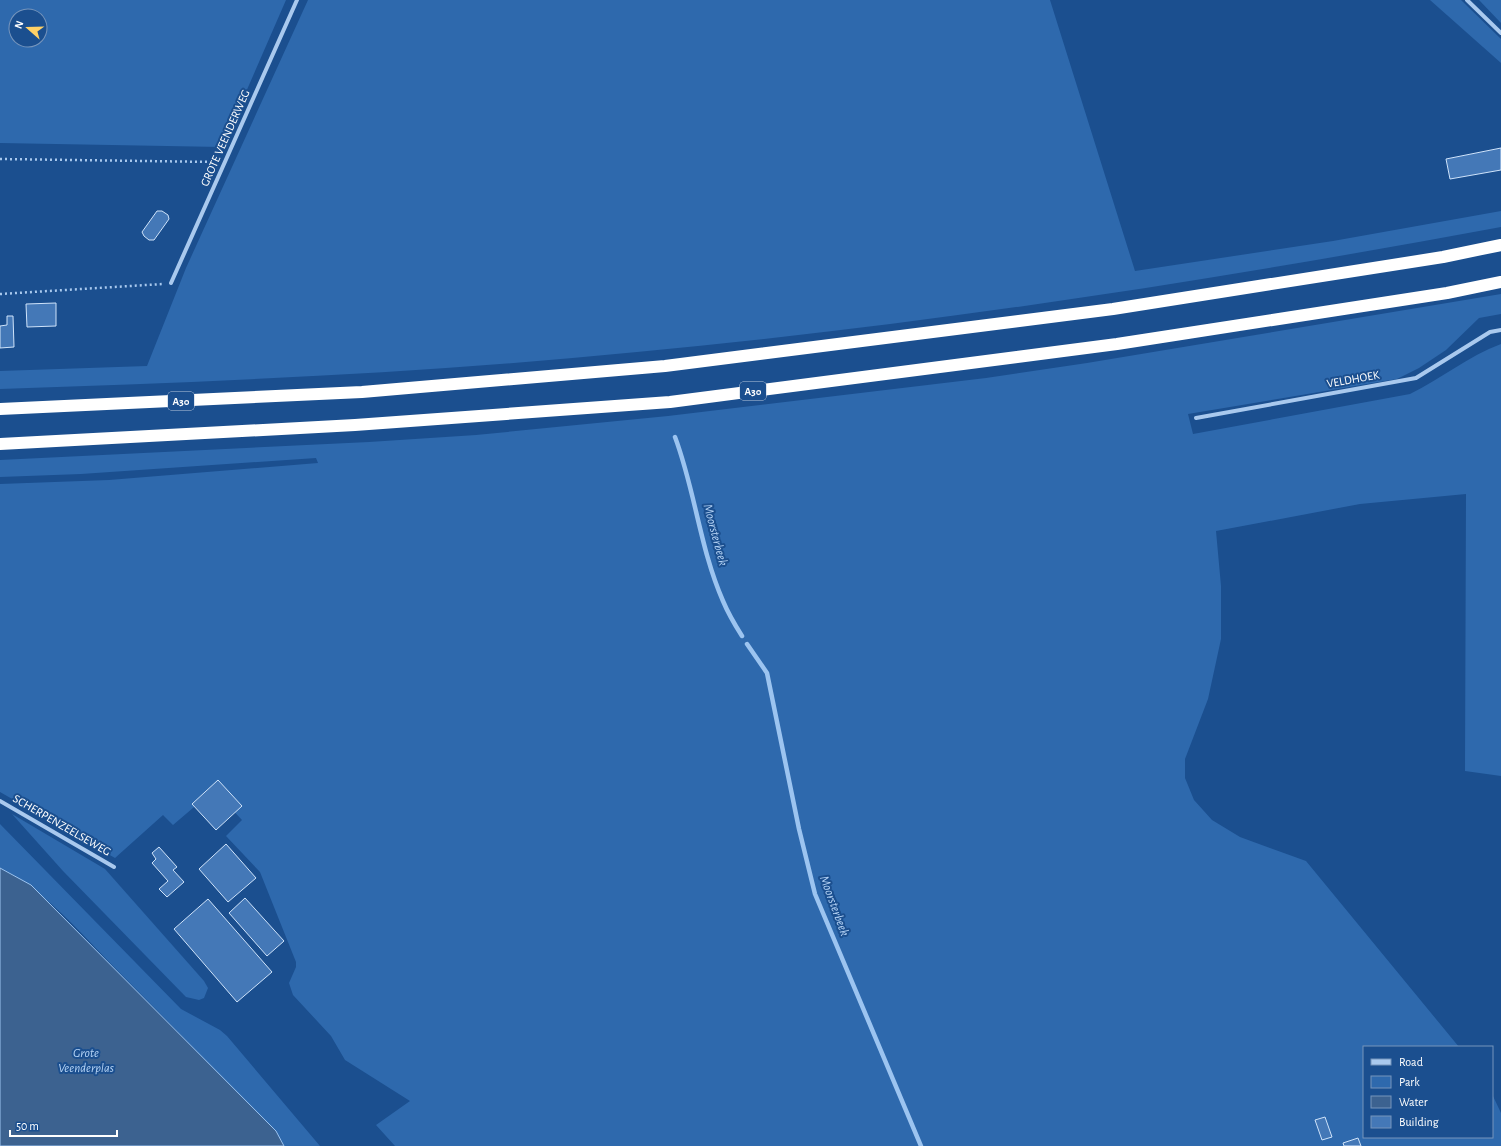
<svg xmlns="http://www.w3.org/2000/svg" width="1501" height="1146" viewBox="0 0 1501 1146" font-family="'Alegreya Sans',sans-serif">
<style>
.green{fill:#2e69ad;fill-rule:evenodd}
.water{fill:#3c6290;stroke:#9cc4f0}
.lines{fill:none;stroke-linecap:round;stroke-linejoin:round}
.stream{stroke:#9cc4f0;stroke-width:4.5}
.building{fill:#4478b7;stroke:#cfe3fa}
.path{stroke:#a9c9ee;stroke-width:2.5;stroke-dasharray:2 3;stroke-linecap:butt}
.street{stroke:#a9c9ee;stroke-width:4}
.highway{stroke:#fff;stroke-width:12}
.labels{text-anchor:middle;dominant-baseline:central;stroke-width:4;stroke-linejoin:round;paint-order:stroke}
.shield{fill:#1b4f8f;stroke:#bbcadd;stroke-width:1}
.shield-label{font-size:11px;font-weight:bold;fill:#fff}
.street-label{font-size:12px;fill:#fff;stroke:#1b4f8f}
.water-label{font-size:13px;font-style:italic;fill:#b5d3f5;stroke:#1b4f8f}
</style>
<rect width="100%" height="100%" fill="#1b4f8f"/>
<g class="green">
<path d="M0,0H286L222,147L0,143ZM16,16H40V40H16Z"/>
<path d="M308,0H1050L1135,271L1333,241L1501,211V227C1215,280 927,325 637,352C425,373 213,382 0,389V371L147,366L186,268Z"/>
<path d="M1430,0H1461L1501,39V63Z"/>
<path d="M1479,0H1501V23Z"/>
<path d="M1501,294V314L1479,318L1446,350L1419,368L1397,379L1188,414L1193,434L1410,394C1441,379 1468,356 1501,344V776L1465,771L1466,494L1360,504L1216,531L1221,586V639L1208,699L1185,759V778L1194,800L1212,820L1240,837L1306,861L1459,1047H1364V1137H1492V1094L1501,1113V1146H395L376,1125L410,1101L345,1060L331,1036L293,995L289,983L296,967V962L260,872L226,836L242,820L214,790L173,825L163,815L115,858L0,792V484L109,480L318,463L316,458L81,474L0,477V460L369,442L476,435L668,416L986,378L1087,363Z"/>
<path d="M12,814L105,869L204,981L208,988L204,998L199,1000L186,997L63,871Z"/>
<path d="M0,824L181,1009L220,1030L227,1036L320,1146H284L282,1141C227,1082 171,1024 114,967C81,933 42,888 0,868Z"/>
</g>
<path class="water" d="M0,868L31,885L276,1131L284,1146H0Z"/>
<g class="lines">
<g class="stream">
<path d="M675,437C695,490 700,549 723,601C728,613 735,625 742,636"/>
<path d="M747,644L767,673L799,829L815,894L921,1146"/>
</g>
</g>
<g class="building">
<path d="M1501,148V170L1450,179L1446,159Z"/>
<path d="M157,211H162L168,215L169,219L154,240H149L144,236L142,232Z"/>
<path d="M56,303V326L27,327L26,304Z"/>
<path d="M7,316H13L14,347L0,348V326L7,325Z"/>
<path d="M218,780L242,806L216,830L192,804Z"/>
<path d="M226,844L256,878L228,902L199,869Z"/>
<path d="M159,847L177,867L173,870L184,882L167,897L159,889L168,881L152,863L156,859L152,853Z"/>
<path d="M245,898L284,941L267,956L229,913Z"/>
<path d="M208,899L272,972L237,1002L174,929Z"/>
<path d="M1325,1117L1332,1137L1322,1140L1315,1120Z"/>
<path d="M1358,1138L1361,1146H1344L1343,1143Z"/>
</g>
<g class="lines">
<g class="path">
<path d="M0,159L217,162"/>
<path d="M0,294L163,284"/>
</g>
<g class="street">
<path d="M1467,0L1501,33"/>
<path d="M171,283L297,0"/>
<path d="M1196,418L1416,378L1490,332L1501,330"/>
<path d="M0,801L114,867"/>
</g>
<g class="highway">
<path d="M0,409L362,392L665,366L1113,309L1443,257L1501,245"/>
<path d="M0,444L355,425L670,402L1117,344L1447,293L1501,282"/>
</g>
</g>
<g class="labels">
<g class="shield">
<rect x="740" y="382" width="26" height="18" rx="3"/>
<rect x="168" y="392" width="26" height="18" rx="3"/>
</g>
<g class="shield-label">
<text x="753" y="391">A30</text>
<text x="181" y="401">A30</text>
</g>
<g class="street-label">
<text transform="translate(225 138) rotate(-66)">GROTE VEENDERWEG</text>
<text transform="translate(1353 379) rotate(-10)">VELDHOEK</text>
<text transform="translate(62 825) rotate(30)">SCHERPENZEELSEWEG</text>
</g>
<g class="water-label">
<text transform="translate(715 535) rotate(75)">Moorsterbeek</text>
<text transform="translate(834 906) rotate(70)">Moorsterbeek</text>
<text x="86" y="1053">Grote<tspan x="86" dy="15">Veenderplas</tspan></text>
</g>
</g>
<rect x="1363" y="1046" width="130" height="92" fill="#1b4f8f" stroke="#7695bc"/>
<rect x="1371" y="1059" width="20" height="6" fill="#a9c9ee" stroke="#7695bc"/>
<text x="1399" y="1066" font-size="12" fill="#ffffff">Road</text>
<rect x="1371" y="1076" width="20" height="12" fill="#2e69ad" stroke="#7695bc"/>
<text x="1399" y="1086" font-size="12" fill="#ffffff">Park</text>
<rect x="1371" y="1096" width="20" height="12" fill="#3c6290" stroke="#7695bc"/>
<text x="1399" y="1106" font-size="12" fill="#ffffff">Water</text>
<rect x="1371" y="1116" width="20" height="12" fill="#4478b7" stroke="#7695bc"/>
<text x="1399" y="1126" font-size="12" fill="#ffffff">Building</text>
<g transform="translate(28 28) rotate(290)"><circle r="19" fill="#1b4f8f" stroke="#7695bc"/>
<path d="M0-3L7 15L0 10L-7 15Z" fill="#ffd166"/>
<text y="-6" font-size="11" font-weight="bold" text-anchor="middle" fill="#ffffff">N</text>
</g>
<path d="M10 1130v6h107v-6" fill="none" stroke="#ffffff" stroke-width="2"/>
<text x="16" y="1130" font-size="12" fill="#ffffff" stroke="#1b4f8f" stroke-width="3" paint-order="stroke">50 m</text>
</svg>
